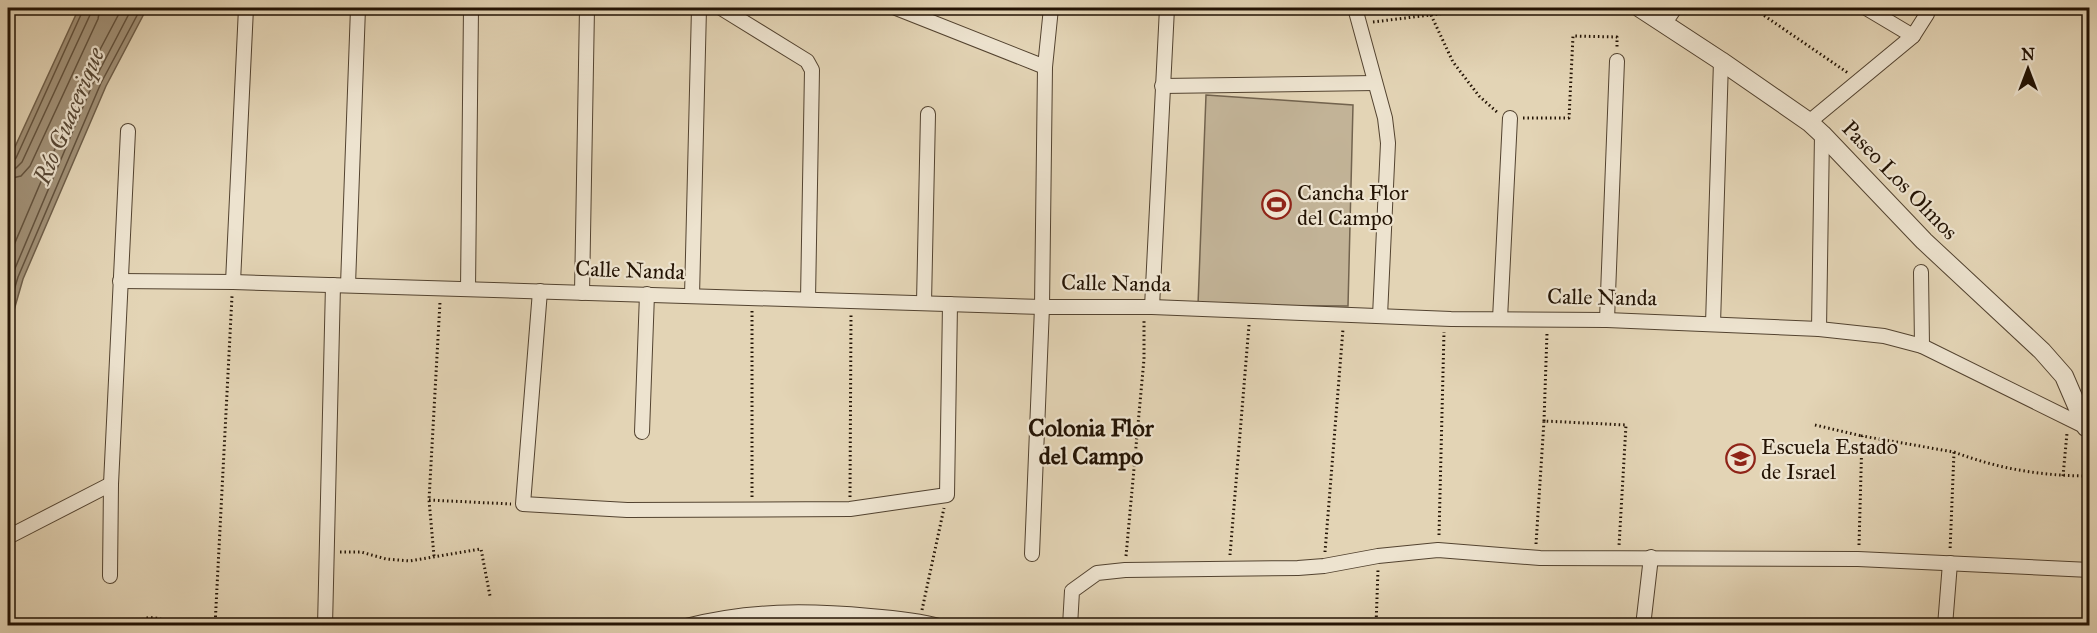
<svg xmlns="http://www.w3.org/2000/svg" width="2097" height="633" viewBox="0 0 2097 633" font-family="'IM FELL Great Primer',serif">
<style>
.green{fill:#c2b397;stroke:#72634e;stroke-width:1.5}
.water{fill:#a29279;stroke:#6f5f4a;stroke-width:1.5}
.lines{fill:none;stroke-linecap:round;stroke-linejoin:round}
.shore{stroke:#62523e;stroke-width:1.5}
.minor-casing{stroke:#534330;stroke-width:16}
.tertiary-casing{stroke:#534330;stroke-width:20}
.path{stroke:#231304;stroke-width:3;stroke-dasharray:1.5 3;stroke-linecap:butt}
.minor{stroke:#ede3cf;stroke-width:14}
.tertiary{stroke:#ede3cf;stroke-width:18}
.labels{text-anchor:middle;dominant-baseline:central;stroke-width:4.5;stroke-linejoin:round;paint-order:stroke}
.street-label{font-size:22px;fill:#231304;stroke:#ede3cf}
.poi-label{font-size:22px;fill:#231304;stroke:#ede3cf;text-anchor:start}
.water-label{font-size:24px;font-style:italic;fill:#564633;stroke:#ede3cf}
.neighbourhood-label{font-size:24px;font-weight:bold;fill:#231304;stroke:#ede3cf}
</style>
<rect width="100%" height="100%" fill="#e3d4b5"/>
<filter id="stains"><feTurbulence type="fractalNoise" baseFrequency=".00333" numOctaves="4"/><feColorMatrix values="0 0 0 0 .2 0 0 0 0 .09 0 0 0 0 .02 0 0 0 .5 -.17"/></filter>
<radialGradient id="worn" r=".72"><stop offset=".6" stop-color="#630" stop-opacity="0"/><stop offset="1" stop-color="#630" stop-opacity=".3"/></radialGradient>
<path class="green" d="M1206,95L1353,105L1348,306L1198,305Z"/>
<path class="water" d="M79,8H147L106,86L23,279L8,331V162Z"/>
<g class="lines">
<g class="shore">
<path d="M8,162H12L16,158L84,8"/>
<path d="M8,170L16,168L22,162L90,15L91,8"/>
<path d="M8,179L21,176L30,166L98,19L100,8"/>
<path d="M8,259L86,76L122,8"/>
<path d="M8,285L94,81L132,8"/>
<path d="M8,310L18,277L101,83L141,8"/>
</g>
<defs>
<g id="minor">
<path d="M721,8L807,61L812,70L808,299"/>
<path d="M896,8L1045,67"/>
<path d="M1355,8L1385,118L1388,143L1380,316"/>
<path d="M1866,8L1913,36L1927,14L1928,8"/>
<path d="M1664,24L1675,8"/>
<path d="M1162,86L1375,83"/>
<path d="M1809,122L1913,36"/>
<path d="M1921,272L1922,346"/>
<path d="M120,281L233,282L1042,307H1152L1451,319L1607,320L1819,329L1884,336L1922,346L2086,427"/>
<path d="M233,282L246,8"/>
<path d="M348,285L358,8"/>
<path d="M468,289L471,8"/>
<path d="M540,291L523,504L627,510L850,509L947,495L950,304"/>
<path d="M582,293L587,8"/>
<path d="M692,296L699,8"/>
<path d="M924,303L928,114"/>
<path d="M1152,307L1167,8"/>
<path d="M1500,319L1510,118"/>
<path d="M1607,320L1617,61"/>
<path d="M1713,324L1721,61"/>
<path d="M1819,329L1822,134"/>
<path d="M642,432L647,294"/>
<path d="M8,537L111,484"/>
<path d="M1032,554L1042,307L1045,67L1051,8"/>
<path d="M110,576L111,484L128,131"/>
<path d="M325,626L333,285"/>
<path d="M686,626C749,610 806,610 870,616C894,618 917,620 939,626"/>
<path d="M1070,626L1072,591L1097,573L1125,570L1298,568L1324,566L1378,556L1438,550L1540,558L1858,559L2090,570"/>
<path d="M1643,626L1651,557"/>
<path d="M1945,626L1950,563"/>
</g>
<path id="tertiary" d="M1640,8L1721,61L1809,122L1822,134L1924,241L2042,351L2064,376L2086,427L2090,428"/>
</defs>
<use href="#minor" class="minor-casing"/>
<use href="#tertiary" class="tertiary-casing"/>
<g class="path">
<path d="M1753,8L1848,73"/>
<path d="M1431,15L1453,62L1479,96L1497,112"/>
<path d="M1373,22L1487,8"/>
<path d="M1523,118H1569L1573,36L1617,37V47"/>
<path d="M752,311V497"/>
<path d="M1544,421L1547,333"/>
<path d="M1815,425L1862,436"/>
<path d="M1954,452C1999,469 2042,476 2090,476"/>
<path d="M2063,476L2067,433"/>
<path d="M850,497L851,315"/>
<path d="M429,500L511,504"/>
<path d="M1439,535L1444,332"/>
<path d="M1536,544L1544,421L1626,425L1619,546"/>
<path d="M1859,545L1862,436L1954,452L1950,551"/>
<path d="M340,552H361L386,559L410,561L481,549L490,596"/>
<path d="M1325,552L1343,329"/>
<path d="M1230,555L1249,325"/>
<path d="M434,556L429,500L440,302"/>
<path d="M1126,556L1144,359V321"/>
<path d="M922,610L944,508"/>
<path d="M136,626C146,610 165,621 178,626"/>
<path d="M215,626L232,296"/>
<path d="M1376,626L1378,570"/>
</g>
<use href="#minor" class="minor"/>
<use href="#tertiary" class="tertiary"/>
</g>
<defs>
<symbol id="stadium-ring" viewBox="-11 -11 22 22"><circle r="9.5" fill="#ede3cf" stroke="#8f2418" stroke-width="1.5"/><path d="M0-5a6.5 5 0 1 0 0 10a6.5 5 0 1 0 0-10ZM-3.5-1.8h7v3.6h-7Z" fill="#8f2418"/></symbol>
<symbol id="school-ring" viewBox="-11 -11 22 22"><circle r="9.5" fill="#ede3cf" stroke="#8f2418" stroke-width="1.5"/><path d="M0-5L7-2L0 1L-7-2ZM-4 1L0 2.5L4 1V4Q0 6-4 4Z" fill="#8f2418"/></symbol>
</defs>
<g fill-rule="evenodd">
<use href="#stadium-ring" x="1260" y="188" width="33" height="33"/>
<use href="#school-ring" x="1724" y="442" width="33" height="33"/>
</g>
<g class="labels">
<g class="street-label">
<text transform="translate(1900 180) rotate(46)">Paseo Los Olmos</text>
<text transform="translate(630 270) rotate(2)">Calle Nanda</text>
<text transform="translate(1116 283) rotate(1)">Calle Nanda</text>
<text transform="translate(1602 297) rotate(1)">Calle Nanda</text>
</g>
<g class="poi-label">
<text x="1297" y="192">Cancha Flor<tspan x="1297" dy="25">del Campo</tspan></text>
<text x="1761" y="446">Escuela Estado<tspan x="1761" dy="25">de Israel</tspan></text>
</g>
<g class="water-label">
<text transform="translate(69 116) rotate(-67)">Río Guacerique</text>
</g>
<g class="neighbourhood-label">
<text x="1091" y="428">Colonia Flor<tspan x="1091" dy="28">del Campo</tspan></text>
</g>
</g>
<rect width="2097" height="633" fill="none" stroke="#e3d4b5" stroke-width="30"/>
<rect x="9" y="9" width="2079" height="615" fill="none" stroke="#231304" stroke-width="3"/>
<rect x="15" y="15" width="2067" height="603" fill="none" stroke="#231304" stroke-width="1.5"/>
<g transform="translate(2028 69)" stroke="#ede3cf" stroke-width="4.5" paint-order="stroke">
<path d="M0-4.5L10 22L0 15L-10 22Z" fill="#231304"/>
<text y="-9" font-size="16" font-weight="bold" text-anchor="middle" fill="#231304">N</text>
</g>
<rect width="100%" height="100%" filter="url(#stains)"/>
<rect width="100%" height="100%" fill="url(#worn)"/>
</svg>
